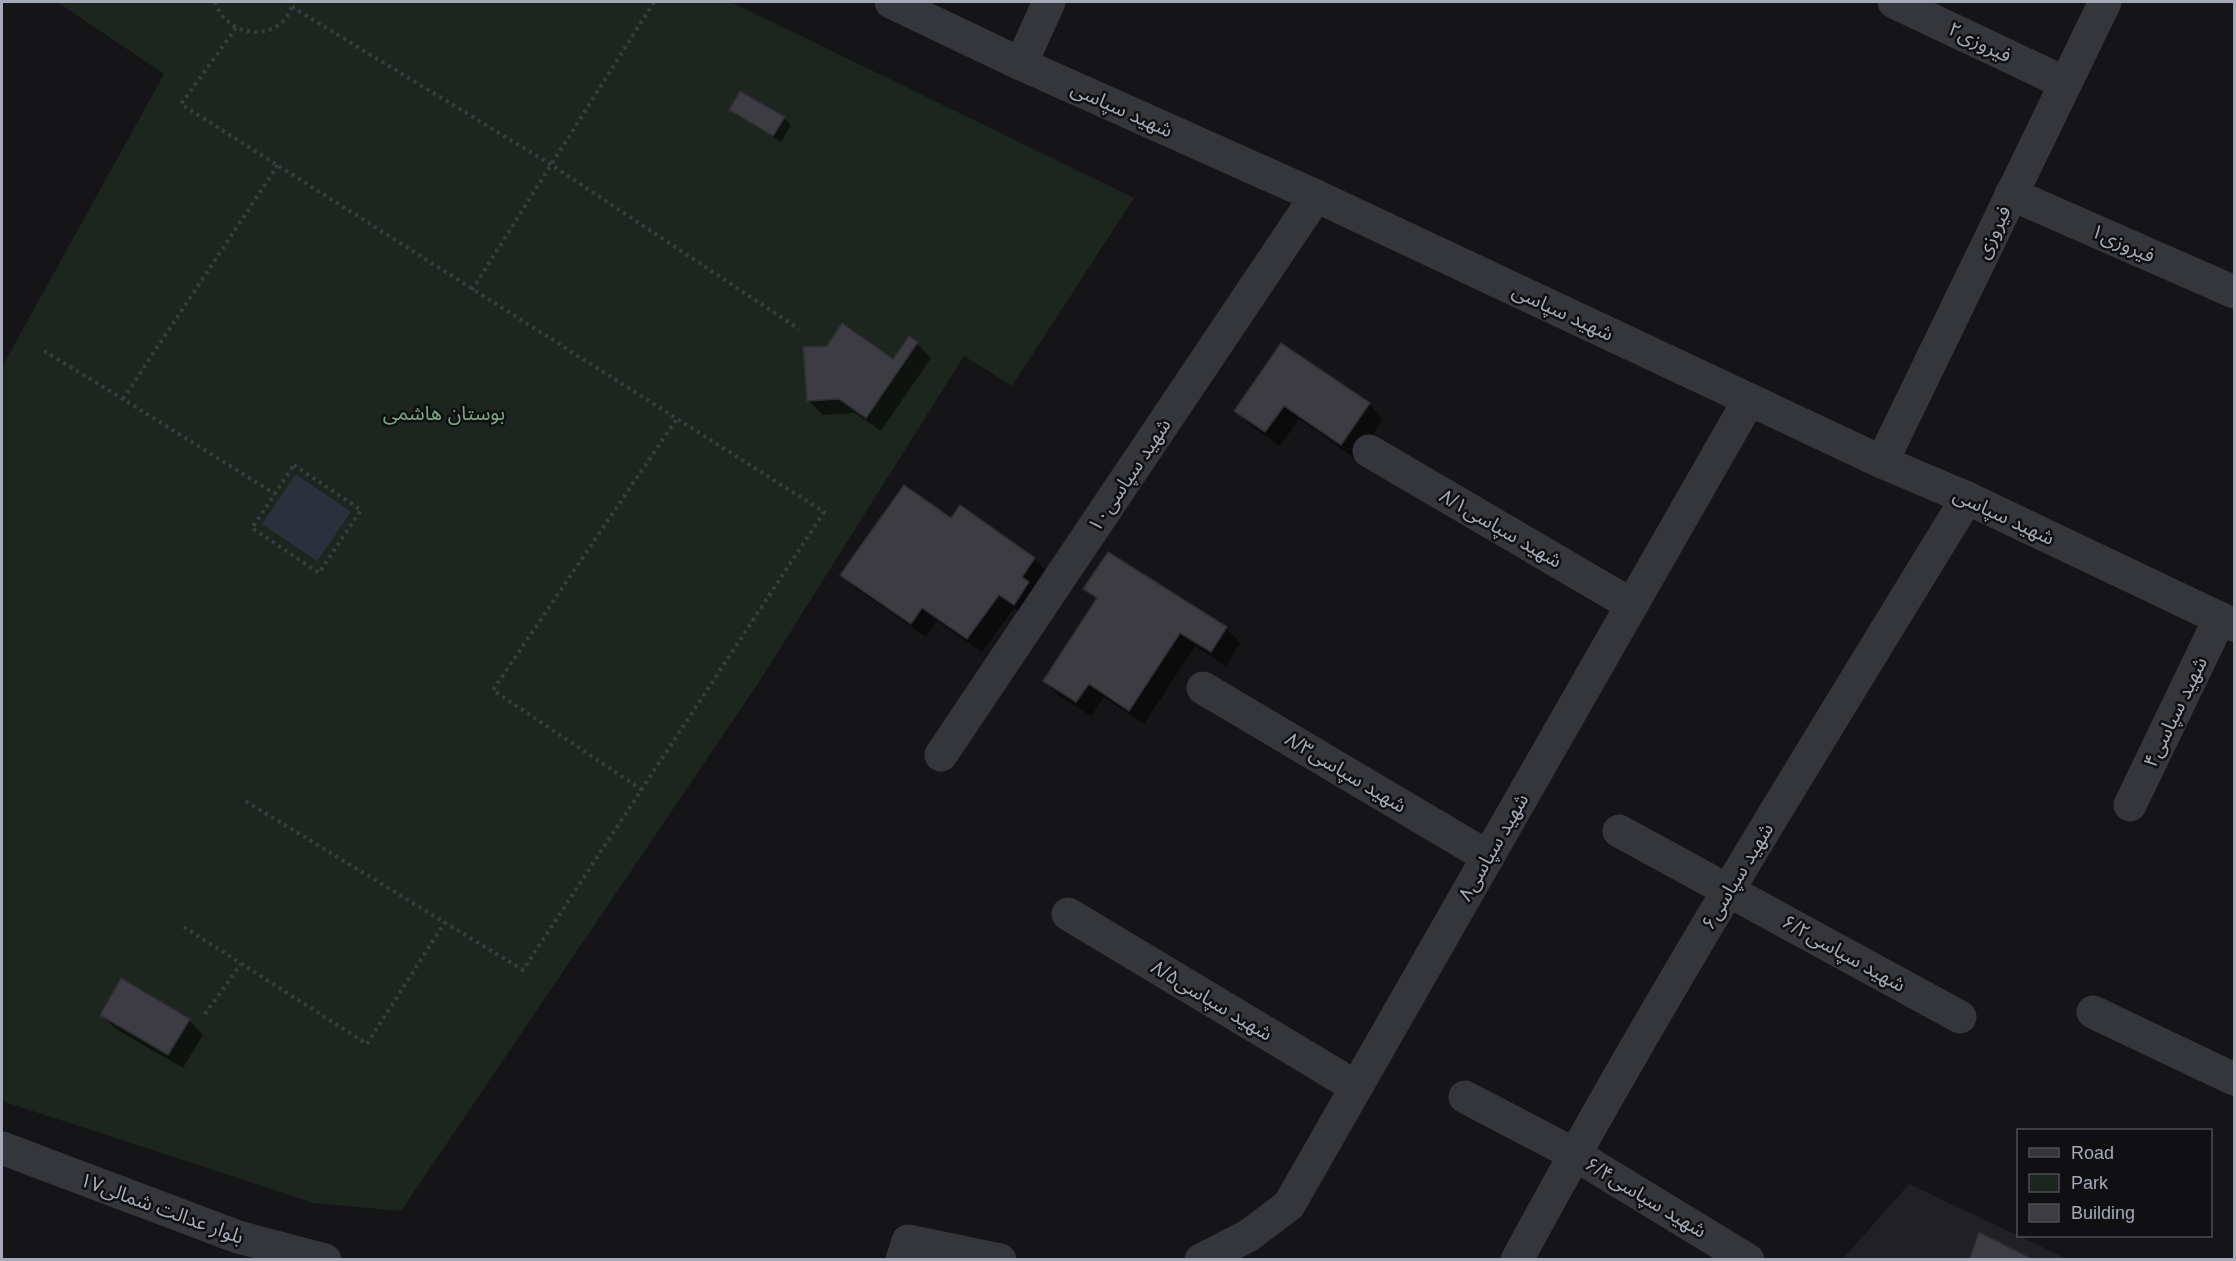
<svg xmlns="http://www.w3.org/2000/svg" width="2236" height="1261" viewBox="0 0 2236 1261" font-family="Arial,'Noto Sans Arabic',sans-serif">
<style>
.built{fill:#212024}
.green{fill:#1c251e}
.water{fill:#2a313c}
.shadow{fill:#0007}
.building{fill:#3c3c42;stroke:#2f2e33;stroke-width:1.5}
.lines{fill:none;stroke-linecap:round;stroke-linejoin:round}
.path{stroke:#3b3c43;stroke-width:4;stroke-dasharray:3 4.5;stroke-linecap:butt}
.minor{stroke:#35363c;stroke-width:33}
.labels{text-anchor:middle;dominant-baseline:central;stroke-width:5;stroke-linejoin:round;paint-order:stroke}
.street-label{font-size:20px;fill:#a5a9b8;stroke:#101012}
.park-label{font-size:20px;fill:#7aa582;stroke:#101012}
</style>
<rect width="100%" height="100%" fill="#151517"/>
<path class="built" d="M1909,1184L2067,1259L1842,1260Z"/>
<path class="green" d="M57,2H731L1134,198L1012,386L964,356L759,682L401,1211L314,1203L2,1101V367L164,74Z"/>
<path class="water" d="M296,474L351,512L317,561L262,524Z"/>
<g class="shadow">
<path d="M731,109L784,118L791,125L781,142L738,116Z"/>
<path d="M917,344L931,358L881,431L855,413L823,415L809,401L894,361Z"/>
<path d="M1281,345L1369,404L1383,419L1356,459L1299,419L1280,446L1250,425L1236,411Z"/>
<path d="M952,520L1034,559L1049,573L1028,618L1014,608L982,652L937,621L926,637L857,589L842,574Z"/>
<path d="M1108,554L1226,628L1240,643L1226,666L1195,646L1144,724L1104,697L1091,716L1059,696L1045,681L1097,601L1085,589Z"/>
<path d="M102,1015L189,1020L203,1035L183,1068L116,1029Z"/>
</g>
<g class="building">
<path d="M740,91L785,117L773,136L729,110Z"/>
<path d="M842,323L893,359L909,336L918,342L866,418L839,399L807,401L803,347L827,346Z"/>
<path d="M1281,343L1370,403L1341,445L1284,406L1265,432L1234,411Z"/>
<path d="M904,485L951,518L960,505L1035,558L1022,577L1029,582L1014,605L999,595L967,639L922,608L911,624L840,575Z"/>
<path d="M1108,552L1227,627L1211,652L1180,633L1129,711L1089,684L1076,702L1043,681L1097,598L1083,589Z"/>
<path d="M121,978L190,1019L168,1055L100,1015Z"/>
<path d="M1979,1232L2034,1260H1969Z"/>
</g>
<g class="lines">
<g class="path">
<path d="M215,2C228,41 284,43 293,2"/>
<path d="M292,7L550,164L799,329"/>
<path d="M236,28L181,104L824,512L523,970L242,799"/>
<path d="M472,290L654,2"/>
<path d="M44,351L123,399L275,494"/>
<path d="M123,399L278,165"/>
<path d="M294,465L361,510L319,573L252,528Z"/>
<path d="M642,790L493,690L676,420"/>
<path d="M184,927L367,1044L445,922"/>
<path d="M205,1014L241,964"/>
</g>
<g class="minor">
<path d="M891,2L1021,64L1316,196L1882,462L1967,498L2234,625"/>
<path d="M1894,2L2065,83"/>
<path d="M1021,64L1049,2"/>
<path d="M2011,194L2234,292"/>
<path d="M1369,451L1632,605"/>
<path d="M1882,462L2105,2"/>
<path d="M1203,688L1488,857"/>
<path d="M941,755L1316,196"/>
<path d="M2130,805L2220,618"/>
<path d="M1619,831L1960,1017"/>
<path d="M1068,914L1356,1087"/>
<path d="M2093,1012L2234,1079"/>
<path d="M1465,1097L1574,1154L1748,1260"/>
<path d="M2,1148L238,1237L325,1260"/>
<path d="M902,1260L908,1241L1000,1260"/>
<path d="M1201,1260L1248,1236L1289,1205L1749,400"/>
<path d="M1517,1260C1657,1000 1813,750 1967,498"/>
</g>
</g>
<g class="labels">
<g class="street-label">
<text transform="translate(1980 42) rotate(26)">فیروزی۲</text>
<text transform="translate(1122 109) rotate(24)">شهید سپاسی</text>
<text transform="translate(1993 232) rotate(-64)">فیروزی</text>
<text transform="translate(2123 243) rotate(24)">فیروزی۱</text>
<text transform="translate(1563 312) rotate(25)">شهید سپاسی</text>
<text transform="translate(1129 475) rotate(-56)">شهید سپاسی۱۰</text>
<text transform="translate(2004 516) rotate(25)">شهید سپاسی</text>
<text transform="translate(1501 528) rotate(30)">شهید سپاسی۸/۱</text>
<text transform="translate(2175 712) rotate(-64)">شهید سپاسی۴</text>
<text transform="translate(1346 772) rotate(31)">شهید سپاسی۸/۳</text>
<text transform="translate(1493 847) rotate(-60)">شهید سپاسی۸</text>
<text transform="translate(1737 876) rotate(-59)">شهید سپاسی۶</text>
<text transform="translate(1844 953) rotate(29)">شهید سپاسی۶/۲</text>
<text transform="translate(1212 1000) rotate(31)">شهید سپاسی۸/۵</text>
<text transform="translate(1646 1197) rotate(31)">شهید سپاسی۶/۴</text>
<text transform="translate(162 1208) rotate(20)">بلوار عدالت شمالی۱۷</text>
</g>
<g class="park-label">
<text x="444" y="413">بوستان هاشمی</text>
</g>
</g>
<rect width="2236" height="1261" fill="none" stroke="#a5a9b8" stroke-width="6"/>
<rect x="2017" y="1129" width="195" height="108" fill="#101012" stroke="#4c4d54" stroke-width="1.5"/>
<rect x="2029" y="1148" width="30" height="9" fill="#35363c" stroke="#4c4d54" stroke-width="1.5"/>
<text x="2071" y="1159" font-size="18" fill="#a5a9b8">Road</text>
<rect x="2029" y="1174" width="30" height="18" fill="#1c251e" stroke="#4c4d54" stroke-width="1.5"/>
<text x="2071" y="1189" font-size="18" fill="#a5a9b8">Park</text>
<rect x="2029" y="1204" width="30" height="18" fill="#3c3c42" stroke="#4c4d54" stroke-width="1.5"/>
<text x="2071" y="1219" font-size="18" fill="#a5a9b8">Building</text>
</svg>
